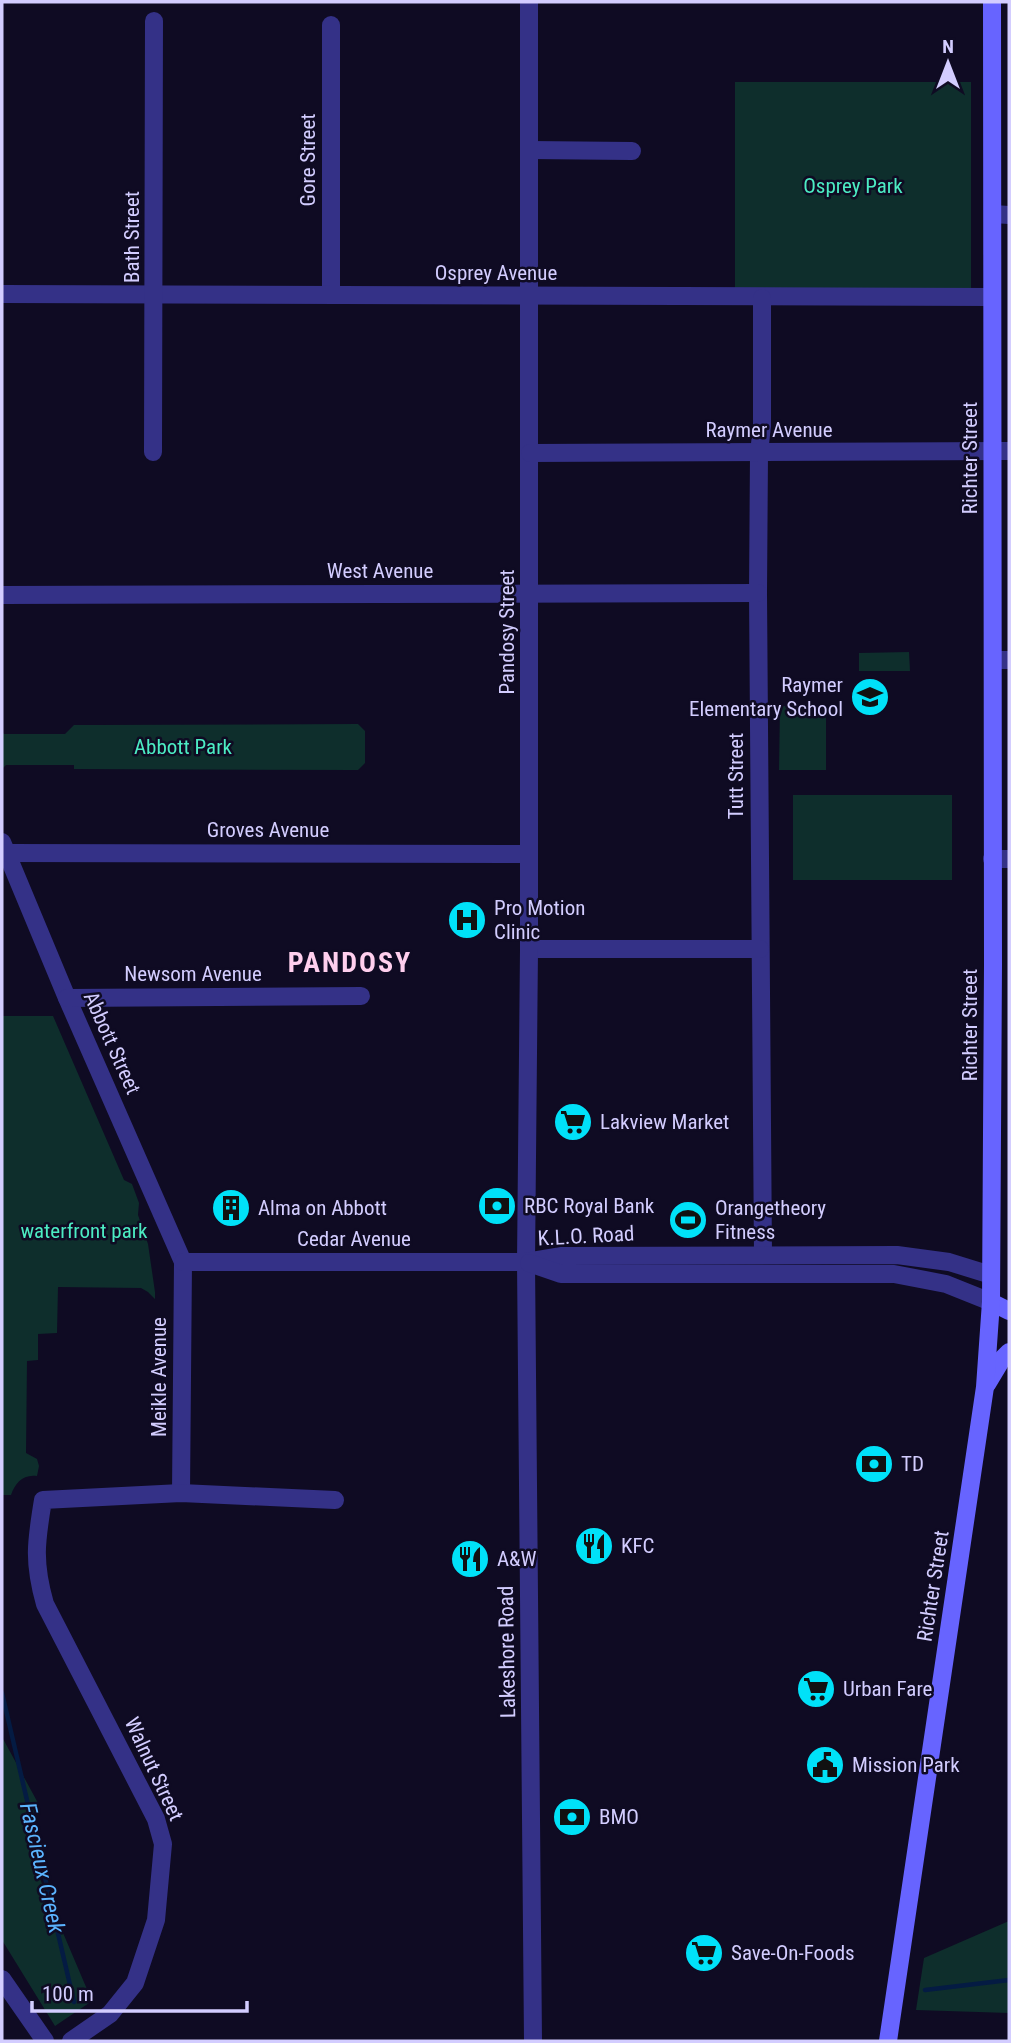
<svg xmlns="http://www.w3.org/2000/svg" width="1011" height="2043" viewBox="0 0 1011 2043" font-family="'Roboto Condensed',sans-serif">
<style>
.green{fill:#0e2e2c}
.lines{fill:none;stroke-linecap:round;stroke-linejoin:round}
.stream{stroke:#041b43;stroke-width:4.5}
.minor{stroke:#343187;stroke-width:18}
.tertiary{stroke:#343187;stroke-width:18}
.secondary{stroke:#6764ff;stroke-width:18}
.labels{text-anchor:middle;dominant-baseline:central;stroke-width:5;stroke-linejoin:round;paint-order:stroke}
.street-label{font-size:21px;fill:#d3cdff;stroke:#0f0b23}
.park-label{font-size:21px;fill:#4cecc3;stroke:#0f0b23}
.poi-label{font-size:21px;fill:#d3cdff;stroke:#0f0b23;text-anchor:start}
.water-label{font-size:23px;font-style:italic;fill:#5bb4ff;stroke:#0f0b23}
.district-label{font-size:28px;font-weight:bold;letter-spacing:2px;fill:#ffcfee;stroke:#0f0b23}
</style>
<rect width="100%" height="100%" fill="#0f0b23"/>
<g class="green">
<path d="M735,82H971V289L735,290Z"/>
<path d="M909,652L910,671H859V653Z"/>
<path d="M780,706L826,707V770H779Z"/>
<path d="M358,724L365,731V763L358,770L74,769V765H6L2,769V732L4,734H65L74,725H94Z"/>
<rect x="793" y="795" width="159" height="85"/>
<path d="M2,1016H53L124,1180L132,1184L139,1203L138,1215L148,1244L155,1292V1299L148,1292L141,1288L58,1287L57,1333L38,1334V1360L27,1361L26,1453L37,1459L39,1466L37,1476C23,1474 15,1483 11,1495H2Z"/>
<path d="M2,1737L38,1803L29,1853L92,2001L55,2026L2,1940Z"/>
<path d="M1009,1921V2013L916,2010L924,1958Z"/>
</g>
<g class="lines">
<g class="stream">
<path d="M2,1693L74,2002"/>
<path d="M925,1990L1009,1980"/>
</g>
<g class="minor">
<path d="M331,25V295"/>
<path d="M530,150L632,151"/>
<path d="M993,214L1009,215"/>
<path d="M2,294L991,297"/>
<path d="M762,298V426L759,453L758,593L763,1255"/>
<path d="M153,452L154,21"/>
<path d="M2,595L758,593"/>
<path d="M993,660H1009"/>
<path d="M2,842L67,998L183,1262L181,1493"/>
<path d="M6,853L529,854"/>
<path d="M992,859H1009"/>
<path d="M529,949H760"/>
<path d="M67,998L361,996"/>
<path d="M2,1979L45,2041"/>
<path d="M71,2041L110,2014L135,1983L156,1920L163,1844L156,1819L45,1604C33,1562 36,1542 43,1500L181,1493L335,1500"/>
</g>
<g class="tertiary">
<path d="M529,2V949L526,1262L533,2041"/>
<path d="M530,453L1009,451"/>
<path d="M183,1262H526L562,1256L897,1255L949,1262L991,1275"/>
<path d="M529,1263L561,1274H894L946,1284L991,1302"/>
</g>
<g class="secondary">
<path d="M991,1302L1009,1311"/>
<path d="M987,1384L1002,1359L1009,1352"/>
<path d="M888,2041L985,1387L991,1302L993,964L992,2"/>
</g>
</g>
<defs>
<symbol id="school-disc" viewBox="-11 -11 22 22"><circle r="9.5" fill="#00e1f8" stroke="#0f0b23"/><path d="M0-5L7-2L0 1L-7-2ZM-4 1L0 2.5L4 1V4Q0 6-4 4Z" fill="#111"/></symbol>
<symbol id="hospital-disc" viewBox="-11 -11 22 22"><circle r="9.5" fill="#00e1f8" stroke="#0f0b23"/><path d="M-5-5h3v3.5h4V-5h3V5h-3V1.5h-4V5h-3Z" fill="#111"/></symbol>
<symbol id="supermarket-disc" viewBox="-11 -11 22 22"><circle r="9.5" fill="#00e1f8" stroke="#0f0b23"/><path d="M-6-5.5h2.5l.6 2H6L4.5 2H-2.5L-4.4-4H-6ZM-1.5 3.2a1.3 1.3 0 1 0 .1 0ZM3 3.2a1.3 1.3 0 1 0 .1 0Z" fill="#111"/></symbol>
<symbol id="bank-disc" viewBox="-11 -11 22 22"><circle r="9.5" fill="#00e1f8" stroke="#0f0b23"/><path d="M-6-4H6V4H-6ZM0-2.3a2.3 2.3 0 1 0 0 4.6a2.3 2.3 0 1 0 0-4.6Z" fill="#111"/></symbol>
<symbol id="building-disc" viewBox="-11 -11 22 22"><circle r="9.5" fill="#00e1f8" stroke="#0f0b23"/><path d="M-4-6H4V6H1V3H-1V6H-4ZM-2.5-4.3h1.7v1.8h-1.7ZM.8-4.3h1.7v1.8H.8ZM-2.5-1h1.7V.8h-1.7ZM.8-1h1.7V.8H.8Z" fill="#111"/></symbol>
<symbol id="stadium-disc" viewBox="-11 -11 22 22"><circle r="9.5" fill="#00e1f8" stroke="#0f0b23"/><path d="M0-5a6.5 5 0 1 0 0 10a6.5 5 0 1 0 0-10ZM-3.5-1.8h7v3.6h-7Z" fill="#111"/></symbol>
<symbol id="restaurant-disc" viewBox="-11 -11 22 22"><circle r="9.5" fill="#00e1f8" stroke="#0f0b23"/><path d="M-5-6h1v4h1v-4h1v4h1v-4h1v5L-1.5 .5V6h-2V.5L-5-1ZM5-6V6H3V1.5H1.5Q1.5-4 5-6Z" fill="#111"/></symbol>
<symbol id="civic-disc" viewBox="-11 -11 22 22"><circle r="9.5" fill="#00e1f8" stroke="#0f0b23"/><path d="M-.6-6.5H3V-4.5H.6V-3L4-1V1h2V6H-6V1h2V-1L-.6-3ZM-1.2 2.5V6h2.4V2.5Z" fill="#111"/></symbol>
</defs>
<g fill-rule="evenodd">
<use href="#school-disc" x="848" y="675" width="44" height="44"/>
<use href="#hospital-disc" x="445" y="898" width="44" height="44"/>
<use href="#supermarket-disc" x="551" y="1100" width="44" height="44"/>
<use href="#bank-disc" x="475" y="1184" width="44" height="44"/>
<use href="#building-disc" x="209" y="1186" width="44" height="44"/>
<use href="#stadium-disc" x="666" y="1198" width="44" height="44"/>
<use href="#bank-disc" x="852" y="1442" width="44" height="44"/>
<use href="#restaurant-disc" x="572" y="1524" width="44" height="44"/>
<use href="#restaurant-disc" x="448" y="1537" width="44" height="44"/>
<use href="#supermarket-disc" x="794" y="1667" width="44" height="44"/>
<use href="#civic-disc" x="803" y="1743" width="44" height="44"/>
<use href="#bank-disc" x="550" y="1795" width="44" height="44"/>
<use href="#supermarket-disc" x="682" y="1931" width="44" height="44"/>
</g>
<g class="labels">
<g class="street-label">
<text transform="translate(308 160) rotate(-90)">Gore Street</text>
<text transform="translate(132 237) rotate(-90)">Bath Street</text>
<text x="496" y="273">Osprey Avenue</text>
<text x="769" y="430">Raymer Avenue</text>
<text transform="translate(970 458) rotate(-90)">Richter Street</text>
<text x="380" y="571">West Avenue</text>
<text transform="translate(507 632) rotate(-90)">Pandosy Street</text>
<text transform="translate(736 776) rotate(-90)">Tutt Street</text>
<text x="268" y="830">Groves Avenue</text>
<text x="193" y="974">Newsom Avenue</text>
<text transform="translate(970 1025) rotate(-90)">Richter Street</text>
<text transform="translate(112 1043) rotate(66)">Abbott Street</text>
<text transform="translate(586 1236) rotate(-3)">K.L.O. Road</text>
<text x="354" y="1239">Cedar Avenue</text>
<text transform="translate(159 1377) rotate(-90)">Meikle Avenue</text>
<text transform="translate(933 1586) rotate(-81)">Richter Street</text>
<text transform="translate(507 1652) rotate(-91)">Lakeshore Road</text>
<text transform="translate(154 1769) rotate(65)">Walnut Street</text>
</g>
<g class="park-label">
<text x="853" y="186">Osprey Park</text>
<text x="183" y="747">Abbott Park</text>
<text x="84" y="1231">waterfront park</text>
</g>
<g class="poi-label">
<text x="843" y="685" text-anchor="end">Raymer<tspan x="843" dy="24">Elementary School</tspan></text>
<text x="494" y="908">Pro Motion<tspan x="494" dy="24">Clinic</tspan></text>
<text x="600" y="1122">Lakview Market</text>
<text x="524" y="1206">RBC Royal Bank</text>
<text x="258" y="1208">Alma on Abbott</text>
<text x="715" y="1208">Orangetheory<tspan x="715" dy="24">Fitness</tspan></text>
<text x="901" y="1464">TD</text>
<text x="621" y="1546">KFC</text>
<text x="497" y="1559">A&amp;W</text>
<text x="843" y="1689">Urban Fare</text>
<text x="852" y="1765">Mission Park</text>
<text x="599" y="1817">BMO</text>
<text x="731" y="1953">Save-On-Foods</text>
</g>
<g class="water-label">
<text transform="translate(42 1868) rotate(77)">Fascieux Creek</text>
</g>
<g class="district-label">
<text x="350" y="962">PANDOSY</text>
</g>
</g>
<rect width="1011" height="2043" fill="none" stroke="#d3cdff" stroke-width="7"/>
<g transform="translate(948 63)" stroke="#0f0b23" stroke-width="5" paint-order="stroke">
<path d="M0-5L12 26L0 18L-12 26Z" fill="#d3cdff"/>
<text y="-10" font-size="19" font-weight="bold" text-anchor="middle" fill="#d3cdff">N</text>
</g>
<path d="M32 2001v10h215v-10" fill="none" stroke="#d3cdff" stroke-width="3.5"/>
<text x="42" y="2001" font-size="21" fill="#d3cdff" stroke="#0f0b23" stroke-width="5" paint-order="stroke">100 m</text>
</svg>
